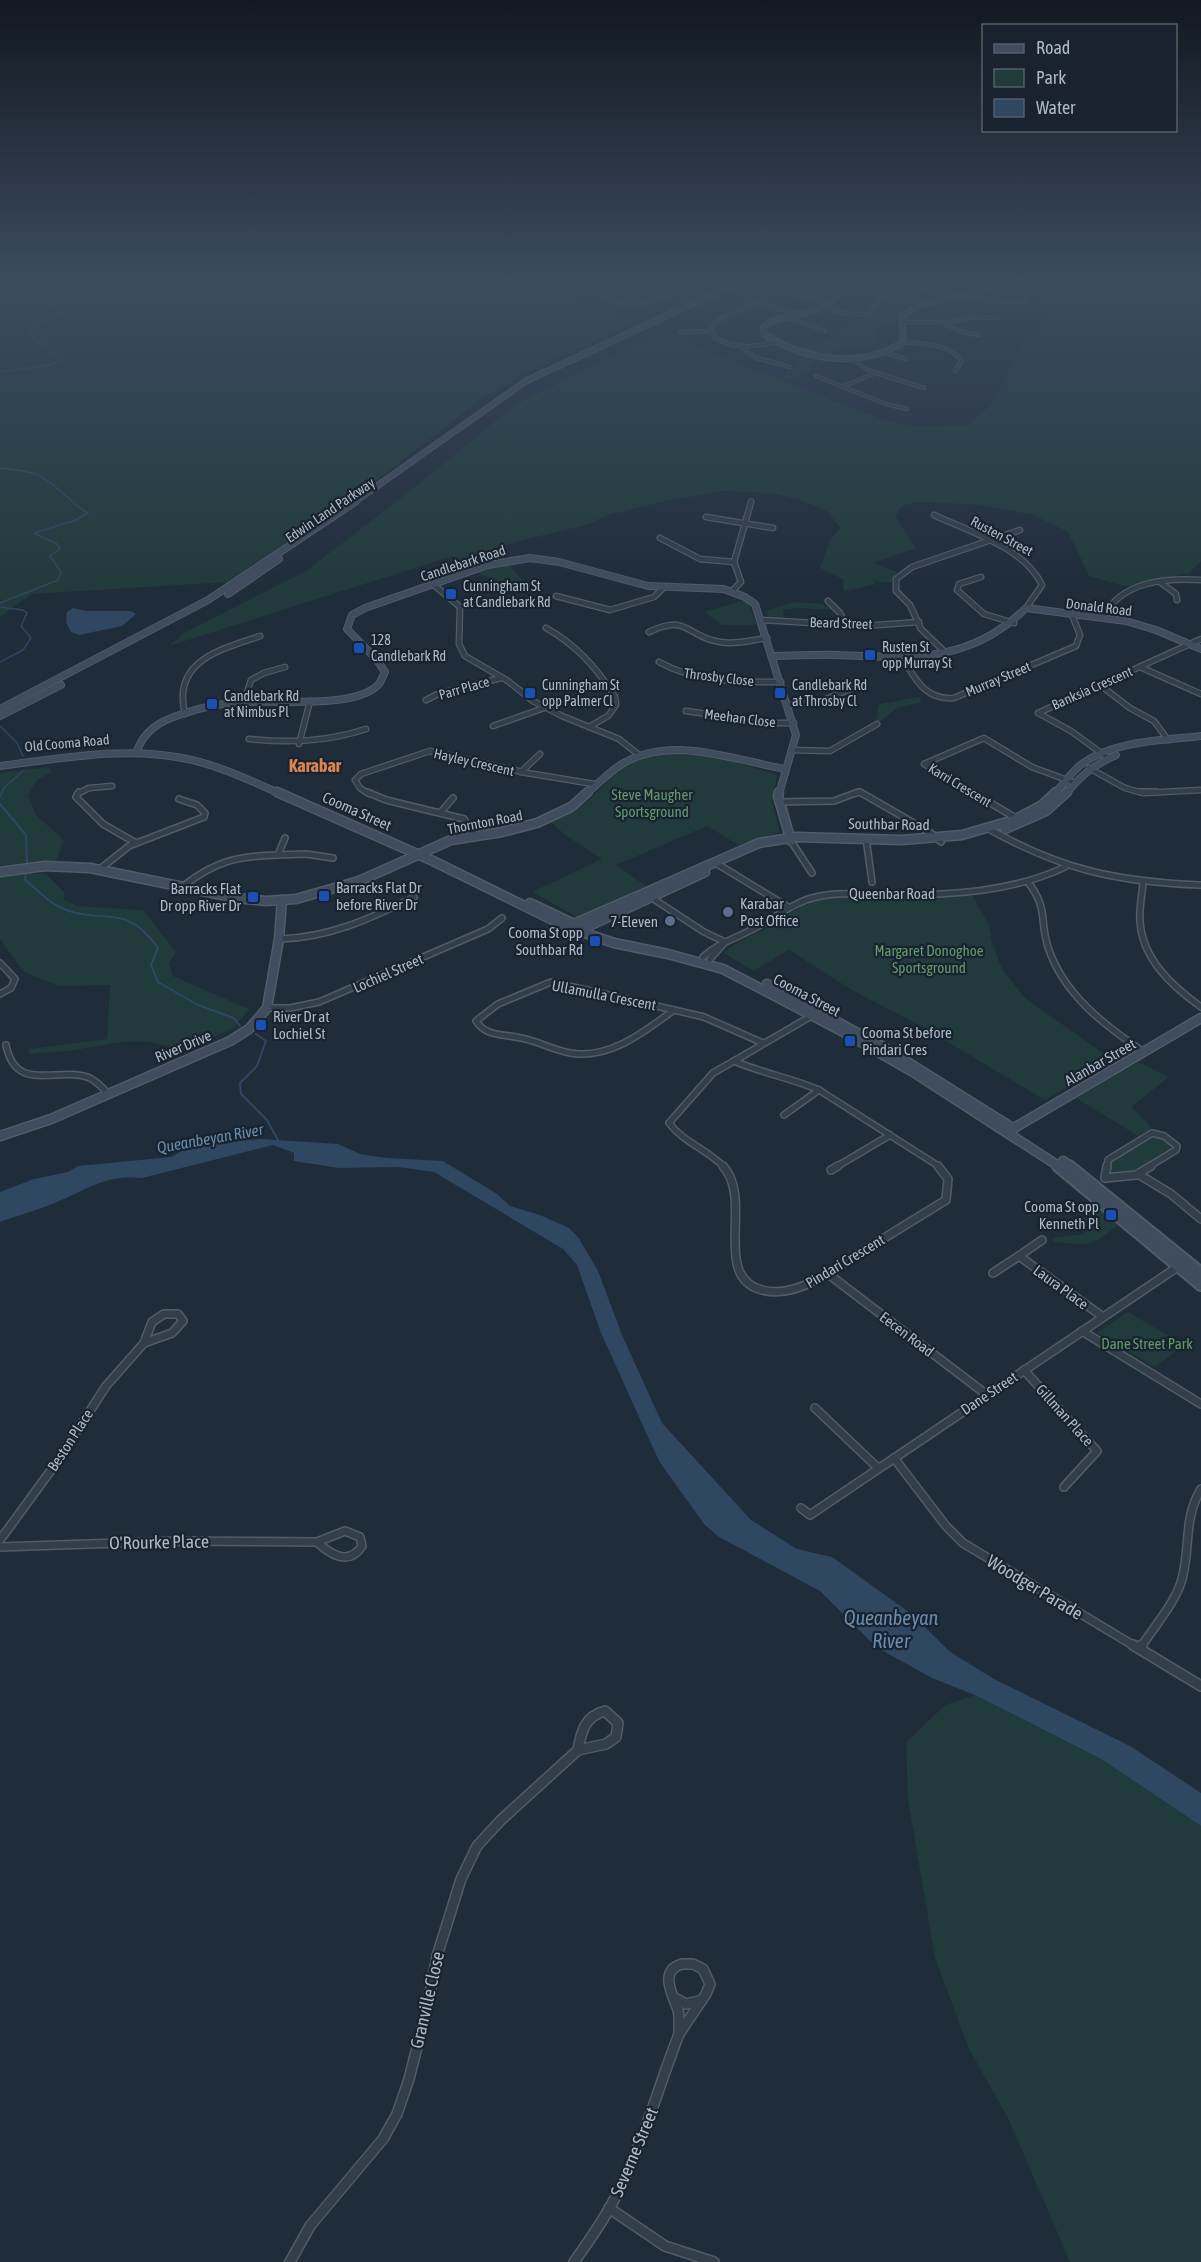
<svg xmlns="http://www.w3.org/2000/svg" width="1201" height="2262" viewBox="0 0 1201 2262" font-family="'Asap Condensed',sans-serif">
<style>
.green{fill:#213a3b}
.water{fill:#2f4761}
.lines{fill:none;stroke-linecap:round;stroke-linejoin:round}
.stream-far1{stroke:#2f4761;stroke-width:1.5}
.stream{stroke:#2f4761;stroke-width:2}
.street-far4-casing{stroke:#505c68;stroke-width:4.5}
.street-far3-casing{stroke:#505c68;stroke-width:7}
.street-far2-casing{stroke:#505c68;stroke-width:8}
.street-far1-casing{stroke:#505c68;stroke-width:10}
.street-casing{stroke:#505c68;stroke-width:12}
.secondary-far3-casing{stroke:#505c68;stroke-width:7}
.secondary-far2-casing{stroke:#505c68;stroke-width:8}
.secondary-far1-casing{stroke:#505c68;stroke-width:11}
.secondary-casing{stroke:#505c68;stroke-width:14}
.street-far4{stroke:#333e4b;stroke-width:3}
.street-far3{stroke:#333e4b;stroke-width:4.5}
.street-far2{stroke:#333e4b;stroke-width:5}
.street-far1{stroke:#333e4b;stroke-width:7}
.street{stroke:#333e4b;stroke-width:9}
.secondary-far3{stroke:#404d5e;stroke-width:5}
.secondary-far2{stroke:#404d5e;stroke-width:6}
.secondary-far1{stroke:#404d5e;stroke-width:8}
.secondary{stroke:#404d5e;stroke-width:10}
.transit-dot{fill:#1a4fb4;stroke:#18232f;stroke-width:2}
.service-dot{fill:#5c6f8a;stroke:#18232f;stroke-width:2}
.labels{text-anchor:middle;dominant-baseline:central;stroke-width:4.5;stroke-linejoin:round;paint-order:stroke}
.far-street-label{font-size:14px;fill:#adb9c7;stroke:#18232f}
.far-poi-label{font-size:14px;fill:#adb9c7;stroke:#18232f;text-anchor:start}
.park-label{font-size:15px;fill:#629a6b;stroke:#18232f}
.street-label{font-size:15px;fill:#adb9c7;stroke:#18232f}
.poi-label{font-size:15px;fill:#adb9c7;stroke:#18232f;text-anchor:start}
.water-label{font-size:16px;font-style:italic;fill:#6a8cae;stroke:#18232f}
.far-district-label{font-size:18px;font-weight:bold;fill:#dd8552;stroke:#18232f}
.near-street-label{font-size:18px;fill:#adb9c7;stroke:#18232f}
.near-water-label{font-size:20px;font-style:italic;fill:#6a8cae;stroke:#18232f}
</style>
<rect width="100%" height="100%" fill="#1f2c3a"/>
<g class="green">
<path d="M561,276L559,281L578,284L576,289L563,293L635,321L524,375L481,399L389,471L229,582L32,594L0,617V277Z"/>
<path d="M914,276H936L933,281L897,296V301L909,307L898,313L897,324H876V342C859,350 837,347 824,356L800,348L834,338L828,333L836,330L844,331L862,317L872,314L882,297L892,289L918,280Z"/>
<path d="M1099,276H1201V561L1189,573L1127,587L1089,576L1068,532L1033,515L981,505L916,502L902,506L895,517L916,548L874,563L897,572L891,583L878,582L874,579L876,584L846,591L843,589L844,580L820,568L829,542L840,528L828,512L799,499L770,493L723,491L666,501L608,515L589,524L512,543L491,552L498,557L468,566L453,556L169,646L185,632L306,571L414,488L515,405L662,333L883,420L919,427L967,425L991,405L1024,341L1046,326V322L1028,305L1032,303L1029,300L1039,294L1042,288H1073Z"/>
<path d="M806,355L815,358L809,373L789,380L779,376L797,367L792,364Z"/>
<path d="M507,562L528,587L493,580L476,572Z"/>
<path d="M744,600L750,606L756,625H722L704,612Z"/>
<path d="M793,602L822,604L832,610L799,608L783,610L784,619L768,617L766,611Z"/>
<path d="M919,697L922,702L897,708L881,721L876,720L879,704Z"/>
<path d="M679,753L716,756L777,775L772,803L780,832L739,845L707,826L616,865L646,886L577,917L532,892L602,859L565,835L551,822L589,801L613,775L629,764L657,755Z"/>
<path d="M48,767L52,772L37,780L28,795L36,815L64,840L56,861L0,867V773Z"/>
<path d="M8,874H46L65,893L63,899L77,906L143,910L176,952L169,963L173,976L249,1009L234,1028L181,1051C136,1033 112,1045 68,1051C52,1053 41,1052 29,1054V1049L107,1039L110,985L59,986L24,972L0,939V877Z"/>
<path d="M971,893L989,925L992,943L1002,969L1025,998L1113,1060L1045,1100L926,1029L852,990L789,950L753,971L724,953C736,941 752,937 767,928C778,922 787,914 798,908C843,887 921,893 971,893Z"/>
<path d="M1138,1062L1169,1077L1131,1107L1149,1124L1150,1129L1138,1136L1076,1098Z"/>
<path d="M1150,1137H1160L1171,1145V1150L1138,1170L1115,1174L1112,1173L1110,1165L1115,1158Z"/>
<path d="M1098,1208L1118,1225C1090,1248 1089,1245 1053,1242V1238L1084,1234L1074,1223Z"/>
<path d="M1128,1312L1185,1345L1155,1367L1097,1333Z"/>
<path d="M975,1695L1101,1759L1201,1826V2262H1070L1008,2118L969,2049L935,1958L908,1800L906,1742L945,1705Z"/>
</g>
<g class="water">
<path d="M73,608L87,611H131L136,614L122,626L79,635L71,632L66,622L67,612Z"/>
<path d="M261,1139L338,1144L360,1154L386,1158L443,1161L497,1194L510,1206L540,1215L569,1228L578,1237L598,1271L622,1335L662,1423L751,1520L797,1549L832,1557L913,1615L949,1651L994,1679L1130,1746L1201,1793V1826L1101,1759L975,1695L932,1678L876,1647L820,1591L719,1537L704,1524L659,1461L601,1333L577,1265L563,1249L434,1172L398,1167L339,1168L294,1161V1153L273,1145L142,1178C108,1175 95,1185 66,1198C45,1208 22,1214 0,1222V1192L34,1179L68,1172L78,1166L171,1157L189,1147L207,1143Z"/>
</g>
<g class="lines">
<g class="stream-far1">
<path d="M500,288L531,284"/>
<path d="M0,294L47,292L53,294L51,306L64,310L37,324L30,332L33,338L62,360L49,365L0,372"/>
<path d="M0,468C12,470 28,470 38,475C57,484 70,503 88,513L76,520L34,533L57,544L60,549L50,556L61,572L58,580L0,603"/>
<path d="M0,607L23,610L27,613L21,626L31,638L23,650L0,662"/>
<path d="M0,726L17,743L23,756"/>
<path d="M1,794L4,788L24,770"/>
</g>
<g class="stream">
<path d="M0,796L2,792"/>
<path d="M0,804L26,835L27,863"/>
<path d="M26,872L25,880C40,891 49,904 66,910C108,925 125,902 158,948L151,965L158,982L198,1005L234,1018L240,1026"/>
<path d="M256,1034L266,1041L257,1066L240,1083L241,1094L267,1120L279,1142"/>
</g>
<defs>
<g id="street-far4">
<path d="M624,276C647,286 679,287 702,276"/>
<path d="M809,276L780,291L832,302"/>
<path d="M835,276L851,279"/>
<path d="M1036,279L1050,281"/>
<path d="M585,288L586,278L592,276"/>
<path d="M974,294L992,301L1026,302"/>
<path d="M606,296C630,313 653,302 677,291L679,288L677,281"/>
<path d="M916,307L902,302L900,298L938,283"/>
<path d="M823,308L853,315L869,314L886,292L916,280L911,276"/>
<path d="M785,317L825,331"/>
<path d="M901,322H941L961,332L979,335"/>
<path d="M946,323L970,317L997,318"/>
<path d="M681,332L711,331"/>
<path d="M777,342C754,347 735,350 714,337L711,327L718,320L754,303L801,314"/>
<path d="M904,342C924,344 949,343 962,361L955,371"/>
<path d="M742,348L757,358L790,367"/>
<path d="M886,353L906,359"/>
<path d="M852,359L870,371L924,388"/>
<path d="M816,376L886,404L907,409"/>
<path d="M841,387L876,373"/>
<path d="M750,503L751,500"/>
</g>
<g id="street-far3">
<path d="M934,515C970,532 1024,547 1042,585L1026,608"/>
<path d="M706,517L773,528"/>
<path d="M660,538L700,559L734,562"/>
<path d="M981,577L959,584L957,590L984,614L1014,623"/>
<path d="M1160,582L1176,594L1177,600"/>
<path d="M434,585L460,607L459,644L465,656L508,681L533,701L562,716L619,739L639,755"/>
<path d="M732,591L741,582L734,562L751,502"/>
<path d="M556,596L610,610L654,597L663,588"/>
<path d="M828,601L840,613L846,625"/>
<path d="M1103,617C1122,581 1164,578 1201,580"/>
<path d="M762,620L864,626L919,622"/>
<path d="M546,628C575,644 598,669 615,697L616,705L608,716L589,727"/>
<path d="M649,632C689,613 686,637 720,642C735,645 752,640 767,638"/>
<path d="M946,653L921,629L910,605L896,591V579L912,567L1020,530"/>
<path d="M903,659C916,681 926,700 954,698L1076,646L1080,635L1072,615"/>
<path d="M659,662C697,683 738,682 781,682"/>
<path d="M1140,667L1201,694"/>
<path d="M1100,685L1130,708L1154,721L1168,740"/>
<path d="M426,700L438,694L501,678"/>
<path d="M244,702L251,680L264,673L285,667"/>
<path d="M789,705L821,701L851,689"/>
<path d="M686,711L770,723H794"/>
<path d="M185,714C172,661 219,650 260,636"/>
<path d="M493,726L544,708"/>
<path d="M249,739C290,743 326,742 366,729"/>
<path d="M299,744L310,701"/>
<path d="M792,750L830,751L877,724"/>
<path d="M1108,758L1071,731L1038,713L1201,639"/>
<path d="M1089,768L1125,788L1143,793L1201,790"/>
<path d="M521,772L540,754"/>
<path d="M77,794L89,788L112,786"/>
<path d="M369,794L360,788L355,780L361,774L430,751L527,773L594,784"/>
<path d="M854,794L859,792L862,794"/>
<path d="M975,794L924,764L984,738L1032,767L1075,783"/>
</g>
<g id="street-far2">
<path d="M79,792L76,797L103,824L136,843"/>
<path d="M367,792L386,800L464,819L475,834"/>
<path d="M860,792L931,833L941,842"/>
<path d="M972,792L1016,818"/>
<path d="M1141,792H1156"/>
<path d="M778,802L834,801L858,792"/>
<path d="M440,813L453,798"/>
<path d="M989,829C1062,870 1118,882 1201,885"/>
<path d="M866,838L872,882"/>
<path d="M791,841L812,873"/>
<path d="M278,855L306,854L333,858"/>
<path d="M714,862L788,907"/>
<path d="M100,869L129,846L204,817L205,813L197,805L179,799"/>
<path d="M1028,882C1049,910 1039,919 1048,947C1063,994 1105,1026 1144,1052"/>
<path d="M1143,883C1142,895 1139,908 1140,921C1142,959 1172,986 1201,1007"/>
<path d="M182,887C215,861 237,856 278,855L285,838"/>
<path d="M649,896L704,932L725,942"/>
<path d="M279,939C328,938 370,919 414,897"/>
<path d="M703,957C718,943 737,938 755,928C776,918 793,902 816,897C842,891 868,895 894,895C952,895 1012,892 1065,867"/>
<path d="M710,959L725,942"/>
<path d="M0,963L15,979L11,988L0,994"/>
<path d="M551,982L674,1010C644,1032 609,1060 570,1053C553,1050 538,1041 521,1038C504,1034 486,1037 476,1021L498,1004Z"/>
<path d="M267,1008H290L319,1002L488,929L502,918"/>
<path d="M674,1010L704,1017L763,1043"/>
<path d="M6,1045C16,1095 58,1065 90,1078C97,1082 103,1088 108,1094"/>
<path d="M734,1061C762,1073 791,1078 819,1090L940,1167"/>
<path d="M734,1061L813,1015"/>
<path d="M784,1115L819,1090"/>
<path d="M724,1167C708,1150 683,1142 669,1123L713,1073L734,1061"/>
<path d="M836,1167L890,1135"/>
<path d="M1107,1167L1108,1160L1152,1133L1164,1136L1177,1146L1176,1150L1148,1167"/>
</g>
<g id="street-far1">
<path d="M723,1166C754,1199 711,1277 762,1290C781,1295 799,1289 816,1280L946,1200L948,1179L938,1166"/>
<path d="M1107,1166L1105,1178L1136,1175L1151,1166"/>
<path d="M831,1170L838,1166"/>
<path d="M1138,1174L1171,1194L1201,1219"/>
<path d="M1019,1256L1042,1240"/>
<path d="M827,1273L987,1395"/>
<path d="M993,1273L1019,1256L1103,1317"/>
<path d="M164,1314H178L183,1321L172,1333L144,1343L152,1322Z"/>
<path d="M1082,1331L1201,1404"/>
<path d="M1024,1370L1097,1451L1064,1487"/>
<path d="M815,1408L878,1468"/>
<path d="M894,1458L946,1526L963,1543L1136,1647"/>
<path d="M801,1508L810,1515L1179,1266"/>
<path d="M345,1531L360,1537L362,1546C349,1566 331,1555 317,1542Z"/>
<path d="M0,1540L57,1462L106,1386L144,1343"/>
<path d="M0,1547L178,1541L317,1542"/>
<path d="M1141,1647C1155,1625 1178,1600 1183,1575C1190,1545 1184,1517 1201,1489"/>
</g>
<g id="street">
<path d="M1133,1645L1201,1686"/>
<path d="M1140,1649L1142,1645"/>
<path d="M605,1711L618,1723L616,1737L606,1744L578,1750C581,1732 585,1716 605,1711Z"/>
<path d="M682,1964H693L703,1969L710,1984L706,1994L679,2034C679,2026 680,2018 678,2010C673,1995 658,1971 682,1964Z"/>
<path d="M673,1997L686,2004L699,2001"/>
<path d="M609,2208L665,2246L714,2262"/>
<path d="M290,2262L310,2226L383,2139L397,2114L409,2079L428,2004L437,1956L461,1879L477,1846L501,1820L578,1750"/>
<path d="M574,2262C589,2241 604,2220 616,2196C643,2144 658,2088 679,2034"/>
</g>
<g id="secondary-far3">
<path d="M860,276C844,283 839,298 825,306C805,317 782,313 763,327L764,334C806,361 860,369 904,342L901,317C924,298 957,299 984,290L991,284V276"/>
<path d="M353,503L526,381L752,276"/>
</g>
<g id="secondary-far2">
<path d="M228,594L279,559"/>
<path d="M773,656C794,656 816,654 837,655C912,658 969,664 1026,608L1126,621L1156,630L1201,649"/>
<path d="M0,709L208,600L355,502"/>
<path d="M0,716L61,685"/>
<path d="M136,753C144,730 160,721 182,714C202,707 224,703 245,702C276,700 357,709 379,684C381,681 383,676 385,672L377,660L347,629L352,615L365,608L488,565L530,558L559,562L648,586L724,589L745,597L755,604L796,735L779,794"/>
<path d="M0,766C59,759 123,746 182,758C216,764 249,780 281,794"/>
<path d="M586,794C598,784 609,772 622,764C672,734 733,760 785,769"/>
<path d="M1054,794C1064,784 1072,771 1083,763C1117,740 1162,741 1201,736"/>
<path d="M1066,794C1081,775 1094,765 1116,755"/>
</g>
<g id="secondary-far1">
<path d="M277,792L433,861L567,927L614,943L668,954L723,969L838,1029L913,1072L1060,1167"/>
<path d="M779,792L778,796L791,841"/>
<path d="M1005,829L1046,811L1067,792"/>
<path d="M0,872L45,866L90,868L237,898L266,901L296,899L359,881L451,840L502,832L537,823L571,807L588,792"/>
<path d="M530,903L572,923"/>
<path d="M569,926L759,843L796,837L902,840L962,835L1014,820L1042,805L1056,792"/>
<path d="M578,931L705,872"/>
<path d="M767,984L880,1045L1014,1129"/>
<path d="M1009,1131L1201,1018"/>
<path d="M0,1136L51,1119L230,1041L249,1029L267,1008L279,939L282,900"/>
<path d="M1063,1161L1071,1167"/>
</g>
<g id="secondary">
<path d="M1058,1166L1201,1285"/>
<path d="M1069,1166L1201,1273"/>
</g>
</defs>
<use href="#street-far4" class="street-far4-casing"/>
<use href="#street-far3" class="street-far3-casing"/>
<use href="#street-far2" class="street-far2-casing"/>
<use href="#street-far1" class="street-far1-casing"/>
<use href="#street" class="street-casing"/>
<use href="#secondary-far3" class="secondary-far3-casing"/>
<use href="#secondary-far2" class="secondary-far2-casing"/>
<use href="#secondary-far1" class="secondary-far1-casing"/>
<use href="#secondary" class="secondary-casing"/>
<use href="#street-far4" class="street-far4"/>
<use href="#street-far3" class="street-far3"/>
<use href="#street-far2" class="street-far2"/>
<use href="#street-far1" class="street-far1"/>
<use href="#street" class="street"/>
<use href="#secondary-far3" class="secondary-far3"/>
<use href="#secondary-far2" class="secondary-far2"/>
<use href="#secondary-far1" class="secondary-far1"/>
<use href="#secondary" class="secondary"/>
</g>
<linearGradient id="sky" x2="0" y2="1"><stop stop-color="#111820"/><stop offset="0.47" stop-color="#3c4b60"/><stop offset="1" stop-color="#3c4b60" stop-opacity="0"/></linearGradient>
<rect width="1201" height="593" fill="url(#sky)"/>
<g class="transit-dot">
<rect x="445" y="588" width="12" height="12" rx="3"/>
<rect x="353" y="642" width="12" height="12" rx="3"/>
<rect x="864" y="649" width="12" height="12" rx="3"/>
<rect x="524" y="687" width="12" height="12" rx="3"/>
<rect x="774" y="687" width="12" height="12" rx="3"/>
<rect x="206" y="698" width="12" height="12" rx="3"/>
<rect x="318" y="890" width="12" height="12" rx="3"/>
<rect x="247" y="891" width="12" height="12" rx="3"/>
<rect x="589" y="935" width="12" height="12" rx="3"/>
<rect x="255" y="1019" width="12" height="12" rx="3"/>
<rect x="844" y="1035" width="12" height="12" rx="3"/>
<rect x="1105" y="1209" width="12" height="12" rx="3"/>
</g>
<g class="service-dot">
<circle cx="728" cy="912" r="6"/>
<circle cx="670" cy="921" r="6"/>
</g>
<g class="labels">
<g class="far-street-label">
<text transform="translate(330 510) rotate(-34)">Edwin Land Parkway</text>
<text transform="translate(1002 536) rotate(28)">Rusten Street</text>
<text transform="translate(463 563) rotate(-18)">Candlebark Road</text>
<text transform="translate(1099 607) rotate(7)">Donald Road</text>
<text transform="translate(841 623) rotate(2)">Beard Street</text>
<text transform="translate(719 677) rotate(7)">Throsby Close</text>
<text transform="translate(998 679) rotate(-23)">Murray Street</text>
<text transform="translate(464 688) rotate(-16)">Parr Place</text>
<text transform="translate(1092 688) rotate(-24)">Banksia Crescent</text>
<text transform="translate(740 718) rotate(7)">Meehan Close</text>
<text transform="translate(67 743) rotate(-5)">Old Cooma Road</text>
<text transform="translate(474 762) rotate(13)">Hayley Crescent</text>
<text transform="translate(960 785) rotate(31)">Karri Crescent</text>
<text transform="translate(485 822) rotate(-11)">Thornton Road</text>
</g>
<g class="far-poi-label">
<text x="463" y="586">Cunningham St<tspan x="463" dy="16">at Candlebark Rd</tspan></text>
<text x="371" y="640">128<tspan x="371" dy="16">Candlebark Rd</tspan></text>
<text x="882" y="647">Rusten St<tspan x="882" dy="16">opp Murray St</tspan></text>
<text x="542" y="685">Cunningham St<tspan x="542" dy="16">opp Palmer Cl</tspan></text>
<text x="792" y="685">Candlebark Rd<tspan x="792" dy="16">at Throsby Cl</tspan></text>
<text x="224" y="696">Candlebark Rd<tspan x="224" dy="16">at Nimbus Pl</tspan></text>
</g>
<g class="park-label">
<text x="652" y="794">Steve Maugher<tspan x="652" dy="17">Sportsground</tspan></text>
<text x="929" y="950">Margaret Donoghoe<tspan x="929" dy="17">Sportsground</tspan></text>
<text x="1147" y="1343">Dane Street Park</text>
</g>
<g class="street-label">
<text transform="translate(357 811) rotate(24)">Cooma Street</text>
<text transform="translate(889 824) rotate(1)">Southbar Road</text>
<text x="892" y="893">Queenbar Road</text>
<text transform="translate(388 973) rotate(-24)">Lochiel Street</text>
<text transform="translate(604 995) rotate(11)">Ullamulla Crescent</text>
<text transform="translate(807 995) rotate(28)">Cooma Street</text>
<text transform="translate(183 1046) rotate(-23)">River Drive</text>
<text transform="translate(1100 1062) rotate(-30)">Alanbar Street</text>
<text transform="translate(845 1261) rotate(-31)">Pindari Crescent</text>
<text transform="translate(1061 1287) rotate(36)">Laura Place</text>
<text transform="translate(907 1334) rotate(37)">Eecen Road</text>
<text transform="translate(989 1393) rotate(-34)">Dane Street</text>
<text transform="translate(1065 1415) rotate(48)">Gillman Place</text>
<text transform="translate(70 1440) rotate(-57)">Beston Place</text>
</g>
<g class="poi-label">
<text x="336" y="887">Barracks Flat Dr<tspan x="336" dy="17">before River Dr</tspan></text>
<text x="241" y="888" text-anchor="end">Barracks Flat<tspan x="241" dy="17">Dr opp River Dr</tspan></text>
<text x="740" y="903">Karabar<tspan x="740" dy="17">Post Office</tspan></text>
<text x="658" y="921" text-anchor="end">7-Eleven</text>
<text x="583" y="932" text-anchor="end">Cooma St opp<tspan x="583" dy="17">Southbar Rd</tspan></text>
<text x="273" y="1016">River Dr at<tspan x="273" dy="17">Lochiel St</tspan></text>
<text x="862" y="1032">Cooma St before<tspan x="862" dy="17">Pindari Cres</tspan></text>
<text x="1099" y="1206" text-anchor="end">Cooma St opp<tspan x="1099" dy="17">Kenneth Pl</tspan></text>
</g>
<g class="water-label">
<text transform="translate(210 1138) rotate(-10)">Queanbeyan River</text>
</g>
<g class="far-district-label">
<text x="315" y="765">Karabar</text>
</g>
<g class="near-street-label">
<text transform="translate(159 1542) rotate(-1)">O'Rourke Place</text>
<text transform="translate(1035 1587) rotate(31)">Woodger Parade</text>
<text transform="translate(427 2000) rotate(-77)">Granville Close</text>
<text transform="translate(634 2152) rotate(-67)">Severne Street</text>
</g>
<g class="near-water-label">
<text x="891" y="1617">Queanbeyan<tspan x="891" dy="23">River</tspan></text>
</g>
</g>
<rect x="982" y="24" width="195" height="108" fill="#18232f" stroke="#545f6c" stroke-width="1.5"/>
<rect x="994" y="44" width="30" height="9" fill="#404d5e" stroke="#545f6c" stroke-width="1.5"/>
<text x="1036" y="54" font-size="18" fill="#adb9c7">Road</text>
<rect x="994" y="69" width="30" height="18" fill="#213a3b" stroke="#545f6c" stroke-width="1.5"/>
<text x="1036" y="84" font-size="18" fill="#adb9c7">Park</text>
<rect x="994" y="99" width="30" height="18" fill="#2f4761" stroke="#545f6c" stroke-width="1.5"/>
<text x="1036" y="114" font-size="18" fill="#adb9c7">Water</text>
</svg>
